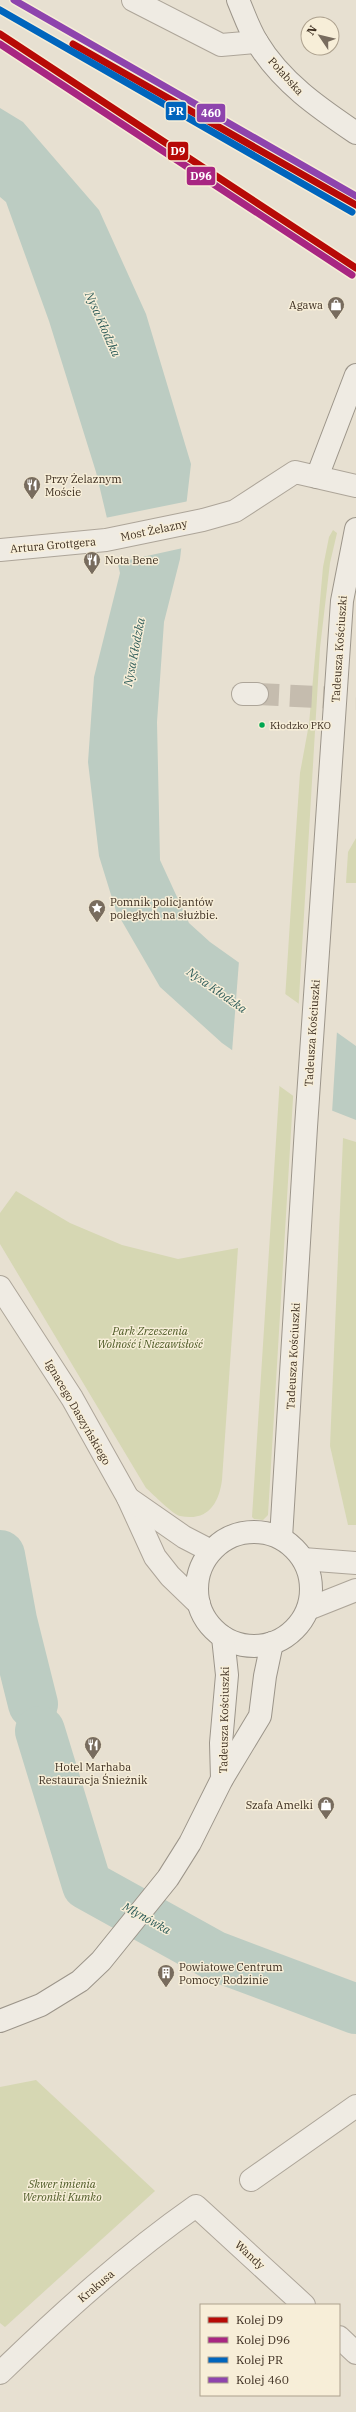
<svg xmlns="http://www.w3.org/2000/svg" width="356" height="2412" viewBox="0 0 356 2412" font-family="'IBM Plex Serif',serif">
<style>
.green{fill:#d6d7b3}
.water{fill:#bcccc2}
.pier{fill:#e7e0d1}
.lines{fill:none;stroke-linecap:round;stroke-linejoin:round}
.river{stroke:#bcccc2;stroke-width:50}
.street-tunnel{stroke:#c5bcae;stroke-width:22;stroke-dasharray:22 11;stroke-linecap:butt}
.street-casing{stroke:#ada599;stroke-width:24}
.secondary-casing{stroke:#9c958a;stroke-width:24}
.street{stroke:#efebe3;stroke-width:22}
.secondary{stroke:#efebe3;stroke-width:22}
.rail-1-casing{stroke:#f7eed8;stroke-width:10}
.rail-2-casing{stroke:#f7eed8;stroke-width:10}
.rail-3-casing{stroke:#f7eed8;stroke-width:10}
.rail-4-casing{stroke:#f7eed8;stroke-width:10}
.rail-1{stroke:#b70a06;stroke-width:7}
.rail-2{stroke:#a82682;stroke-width:7}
.rail-3{stroke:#0065bd;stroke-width:7}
.rail-4{stroke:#8e44ad;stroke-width:7}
.bus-dot{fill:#00a651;stroke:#f7eed8;stroke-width:1.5}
.labels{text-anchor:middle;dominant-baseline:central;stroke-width:3;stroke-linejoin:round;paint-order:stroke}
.bus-label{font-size:10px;fill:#3d2e20;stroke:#f7eed8;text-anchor:start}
.street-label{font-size:11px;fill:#3d2e20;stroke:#f7eed8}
.poi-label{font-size:11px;fill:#3d2e20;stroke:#f7eed8;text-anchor:start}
.park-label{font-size:11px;font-style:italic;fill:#4d5a26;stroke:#f7eed8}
.water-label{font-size:12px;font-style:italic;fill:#2f5d5a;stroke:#f7eed8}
.line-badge{stroke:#f7eed8;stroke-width:1.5}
.badge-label{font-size:11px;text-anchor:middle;font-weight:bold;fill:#fff}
</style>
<rect width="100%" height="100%" fill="#e7e0d1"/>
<g class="green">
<path d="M333,530L337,533L330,563L320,648L268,1515L263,1520L254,1519L252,1517L293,874L300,773L309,724L323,567L329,537Z"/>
<path d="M356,838V883H346L348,852Z"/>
<path d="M343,1138L356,1142V1525H348L330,1446Z"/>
<path d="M16,1191L70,1223L122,1245L178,1259L238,1248L222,1480C219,1503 208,1522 180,1516C172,1514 153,1494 146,1488L0,1244V1213Z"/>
<path d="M36,2080L155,2191L5,2327L0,2323V2087Z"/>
</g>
<path class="water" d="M0,108L23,122L99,210L146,314L191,464L180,559L164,622L157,722L160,860L189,923L210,942L356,1046V1120L300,1098L222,1043L160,987L116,911L99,856L88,762L94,677L120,573L96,472L49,321L6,202L0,197Z"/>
<g class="pier">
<path d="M189,501L183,548L115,563L105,518Z"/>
<path d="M239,961L337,1031L332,1113L299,1100L232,1052Z"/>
</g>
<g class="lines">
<g class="river">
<path d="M0,1555L12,1620L33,1704"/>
<path d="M40,1731L87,1885L215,1956L356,2009"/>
</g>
<path class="street-tunnel" d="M257,694L356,699"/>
<defs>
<g id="street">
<path d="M133,0L221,45L257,42"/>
<path d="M0,550L106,540L203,520L235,511L295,472L356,486"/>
<path d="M243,694H257"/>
<path d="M0,1287L72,1398L128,1498L155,1557L170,1576L199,1604"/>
<path d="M128,1498L184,1537L211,1551"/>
<path d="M303,1559L356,1563"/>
<path d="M308,1609L356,1590"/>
<path d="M251,2180L356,2106"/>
<path d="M339,2337L356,2353"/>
<path d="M0,2373C62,2313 126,2255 196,2206L304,2305"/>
</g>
<g id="secondary">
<path d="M238,0C244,14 249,29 257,42C281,82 319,108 356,133"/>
<path d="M317,477L356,375"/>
<circle cx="254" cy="1589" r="57"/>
<path d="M281,1538L306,1127L342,601L356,529"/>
<path d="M222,1779L221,1743L227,1675L223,1637"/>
<path d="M0,2021L41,2005L80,1981L101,1961L168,1878L190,1843L222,1779L260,1716L265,1676L272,1643"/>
</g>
</defs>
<use href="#street" class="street-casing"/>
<use href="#secondary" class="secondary-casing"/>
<use href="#street" class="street"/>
<use href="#secondary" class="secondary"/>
<defs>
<g id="rail-1">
<path d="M0,34L356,268"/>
<path d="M73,44L356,205"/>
</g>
<path id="rail-2" d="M0,44L352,275"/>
<path id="rail-3" d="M0,10L352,212"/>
<path id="rail-4" d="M14,0L356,196"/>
</defs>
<use href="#rail-1" class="rail-1-casing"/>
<use href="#rail-2" class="rail-2-casing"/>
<use href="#rail-3" class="rail-3-casing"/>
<use href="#rail-4" class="rail-4-casing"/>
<use href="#rail-1" class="rail-1"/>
<use href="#rail-2" class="rail-2"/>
<use href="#rail-3" class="rail-3"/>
<use href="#rail-4" class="rail-4"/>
</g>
<defs>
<symbol id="shop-pin" viewBox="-11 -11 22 30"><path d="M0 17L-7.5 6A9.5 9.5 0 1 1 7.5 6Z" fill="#786c5e" stroke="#f7eed8"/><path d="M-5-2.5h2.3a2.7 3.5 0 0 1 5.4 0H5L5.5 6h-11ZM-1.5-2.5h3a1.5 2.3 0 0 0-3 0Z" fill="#fff"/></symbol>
<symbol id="restaurant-pin" viewBox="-11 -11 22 30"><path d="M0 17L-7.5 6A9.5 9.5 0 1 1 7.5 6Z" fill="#786c5e" stroke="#f7eed8"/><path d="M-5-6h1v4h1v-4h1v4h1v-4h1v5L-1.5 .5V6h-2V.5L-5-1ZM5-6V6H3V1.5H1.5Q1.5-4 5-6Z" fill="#fff"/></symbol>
<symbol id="sight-pin" viewBox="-11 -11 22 30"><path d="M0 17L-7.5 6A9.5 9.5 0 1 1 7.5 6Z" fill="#786c5e" stroke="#f7eed8"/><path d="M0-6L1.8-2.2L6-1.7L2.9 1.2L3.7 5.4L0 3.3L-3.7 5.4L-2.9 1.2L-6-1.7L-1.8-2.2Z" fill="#fff"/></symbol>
<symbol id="building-pin" viewBox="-11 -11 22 30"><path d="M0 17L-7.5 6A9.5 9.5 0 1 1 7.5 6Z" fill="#786c5e" stroke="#f7eed8"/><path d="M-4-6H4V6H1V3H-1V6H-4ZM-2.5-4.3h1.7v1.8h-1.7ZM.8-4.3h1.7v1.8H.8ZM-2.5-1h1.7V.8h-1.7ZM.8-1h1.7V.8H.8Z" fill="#fff"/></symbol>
</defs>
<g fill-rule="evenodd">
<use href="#shop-pin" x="326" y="295" width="20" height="27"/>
<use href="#restaurant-pin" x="22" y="475" width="20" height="27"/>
<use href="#restaurant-pin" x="82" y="550" width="20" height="27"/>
<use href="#sight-pin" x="87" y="898" width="20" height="27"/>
<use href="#restaurant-pin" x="83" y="1735" width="20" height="27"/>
<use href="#shop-pin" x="316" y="1795" width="20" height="27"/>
<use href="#building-pin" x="156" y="1963" width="20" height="27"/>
</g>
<circle class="bus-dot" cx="262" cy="725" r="3.5"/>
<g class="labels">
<g class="bus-label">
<text x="270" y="725">Kłodzko PKO</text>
</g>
<g class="street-label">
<text transform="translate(286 76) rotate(48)">Połabska</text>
<text transform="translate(154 530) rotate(-12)">Most Żelazny</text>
<text transform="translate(53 545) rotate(-5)">Artura Grottgera</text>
<text transform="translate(339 649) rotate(-86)">Tadeusza Kościuszki</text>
<text transform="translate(312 1033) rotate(-86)">Tadeusza Kościuszki</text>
<text transform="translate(293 1356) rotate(-87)">Tadeusza Kościuszki</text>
<text transform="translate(78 1412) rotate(60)">Ignacego Daszyńskiego</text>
<text transform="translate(224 1720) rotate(-89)">Tadeusza Kościuszki</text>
<text transform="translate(250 2255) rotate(43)">Wandy</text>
<text transform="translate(96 2286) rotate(-40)">Krakusa</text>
</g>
<g class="poi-label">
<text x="323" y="305" text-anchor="end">Agawa</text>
<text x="45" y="479">Przy Żelaznym<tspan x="45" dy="13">Moście</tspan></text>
<text x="105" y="560">Nota Bene</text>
<text x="110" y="902">Pomnik policjantów<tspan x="110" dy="13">poległych na służbie.</tspan></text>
<text x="93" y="1767" text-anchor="middle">Hotel Marhaba<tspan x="93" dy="13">Restauracja Śnieżnik</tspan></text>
<text x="313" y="1805" text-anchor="end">Szafa Amelki</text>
<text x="179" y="1967">Powiatowe Centrum<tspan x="179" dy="13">Pomocy Rodzinie</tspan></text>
</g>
<g class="park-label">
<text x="150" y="1331">Park Zrzeszenia<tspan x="150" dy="13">Wolność i Niezawisłość</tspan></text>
<text x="62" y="2184">Skwer imienia<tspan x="62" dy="13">Weroniki Kumko</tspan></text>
</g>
<g class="water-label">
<text transform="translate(103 324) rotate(66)">Nysa Kłodzka</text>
<text transform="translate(134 652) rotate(-79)">Nysa Kłodzka</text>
<text transform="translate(217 990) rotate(35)">Nysa Kłodzka</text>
<text transform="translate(147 1918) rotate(29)">Młynówka</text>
</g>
</g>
<g class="line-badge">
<rect x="165" y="101" width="22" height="20" rx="4" fill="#0065bd"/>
<rect x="196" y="103" width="30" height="20" rx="4" fill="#8e44ad"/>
<rect x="167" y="141" width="22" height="20" rx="4" fill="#b70a06"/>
<rect x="186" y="166" width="30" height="20" rx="4" fill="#a82682"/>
</g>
<g class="badge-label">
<text x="176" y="115">PR</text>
<text x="211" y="117">460</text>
<text x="178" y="155">D9</text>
<text x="201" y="180">D96</text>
</g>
<rect x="200" y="2304" width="140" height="92" fill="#f7eed8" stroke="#ada18e"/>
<rect x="208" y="2317" width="20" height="6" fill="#b70a06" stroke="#ada18e"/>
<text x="236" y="2324" font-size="12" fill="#3d2e20">Kolej D9</text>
<rect x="208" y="2337" width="20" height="6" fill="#a82682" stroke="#ada18e"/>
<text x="236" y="2344" font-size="12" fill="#3d2e20">Kolej D96</text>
<rect x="208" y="2357" width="20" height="6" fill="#0065bd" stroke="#ada18e"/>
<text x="236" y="2364" font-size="12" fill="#3d2e20">Kolej PR</text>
<rect x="208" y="2377" width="20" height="6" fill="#8e44ad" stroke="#ada18e"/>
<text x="236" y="2384" font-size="12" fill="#3d2e20">Kolej 460</text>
<g transform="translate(320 36) rotate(305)"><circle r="19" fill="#f7eed8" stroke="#ada18e"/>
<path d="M0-3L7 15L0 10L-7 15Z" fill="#786c5e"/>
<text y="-6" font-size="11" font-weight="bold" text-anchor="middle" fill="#3d2e20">N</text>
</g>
</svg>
